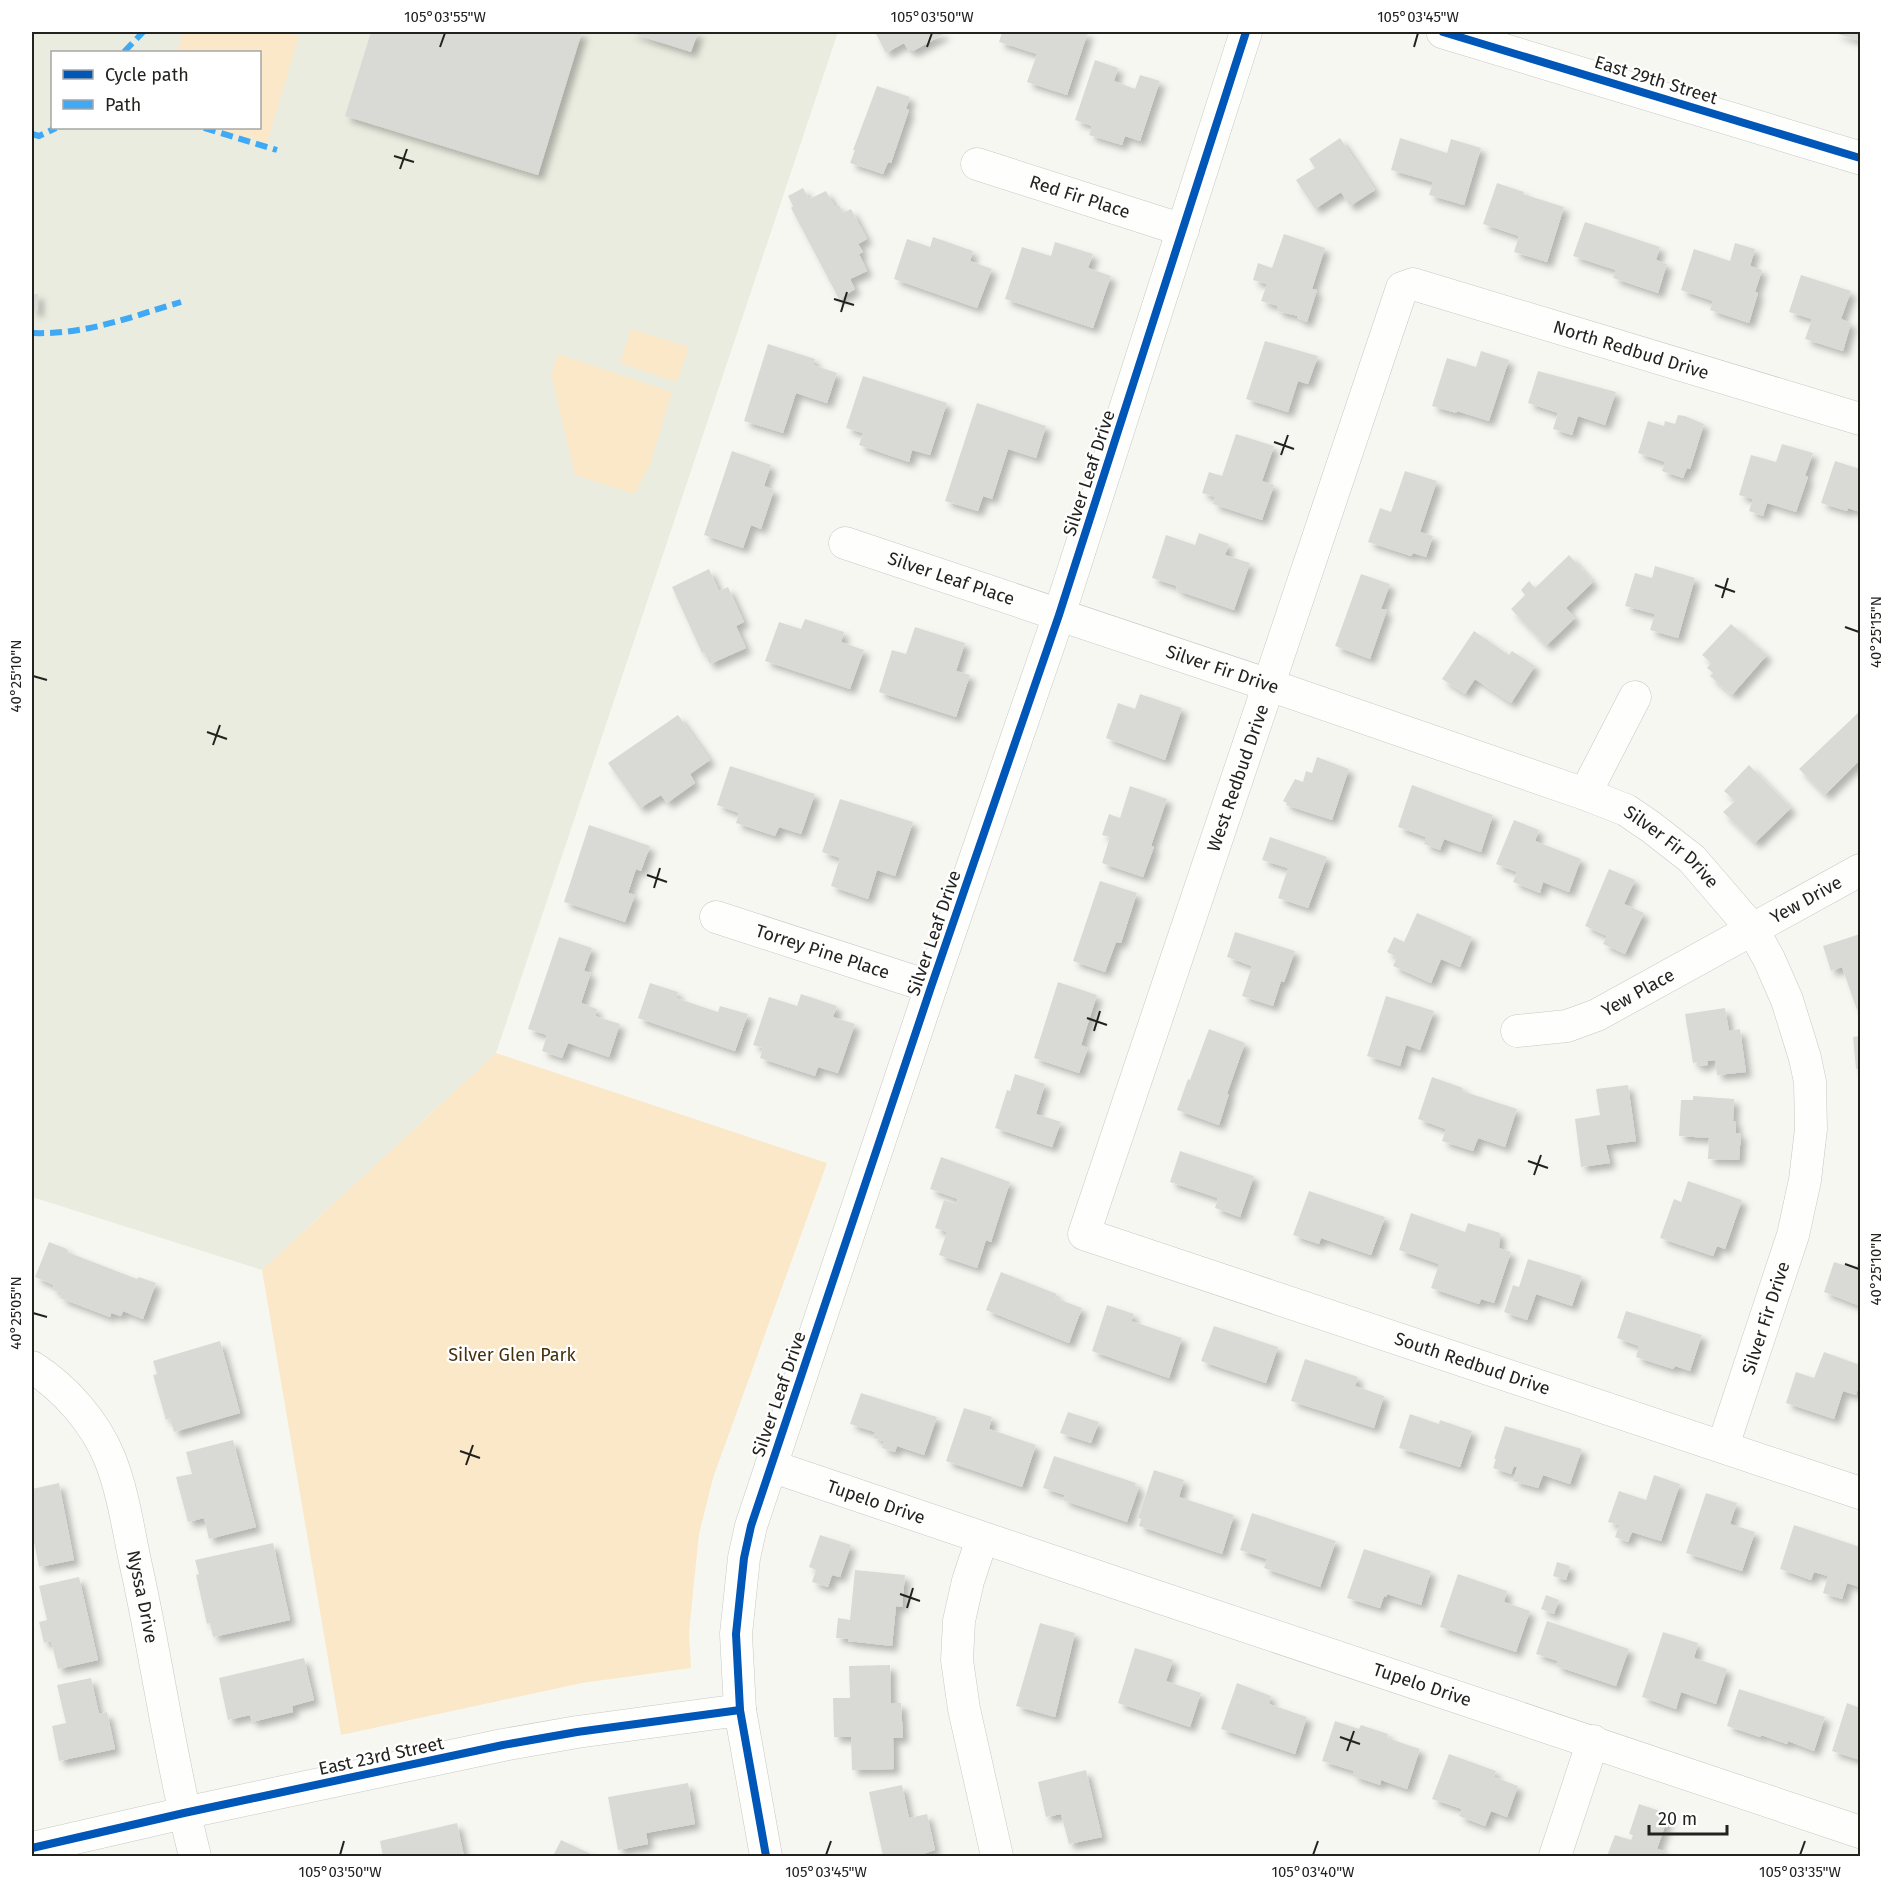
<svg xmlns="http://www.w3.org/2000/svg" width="1892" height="1888" viewBox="0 0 1892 1888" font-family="'Fira Sans',sans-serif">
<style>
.built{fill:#ebece0;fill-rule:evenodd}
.green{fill:#fae8c9}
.building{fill:#d9dad6;filter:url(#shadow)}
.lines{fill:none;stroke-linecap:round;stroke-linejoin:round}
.minor-casing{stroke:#c7c8c4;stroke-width:33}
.secondary-casing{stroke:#c7c8c4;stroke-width:34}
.minor{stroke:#fefefd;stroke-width:32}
.secondary{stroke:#fefefd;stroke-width:33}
.quiet{stroke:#3fa9f5;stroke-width:6;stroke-dasharray:12 6;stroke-linecap:butt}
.cycleway-casing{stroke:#fff;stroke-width:11}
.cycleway{stroke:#0057b8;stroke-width:8}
.ticks{fill:none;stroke:#22221f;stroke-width:2}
.labels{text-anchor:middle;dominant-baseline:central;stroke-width:4.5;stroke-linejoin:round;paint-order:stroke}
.street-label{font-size:18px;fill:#22221f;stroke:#fff}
.park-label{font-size:18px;fill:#46300a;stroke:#fff}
.neatline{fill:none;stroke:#22221f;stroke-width:2}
.ticks-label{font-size:15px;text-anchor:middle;fill:#22221f}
</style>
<defs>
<filter id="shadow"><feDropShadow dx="5.5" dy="5.5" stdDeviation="3" flood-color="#0004"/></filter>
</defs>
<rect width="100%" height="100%" fill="#f7f7f2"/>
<path class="built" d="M32,32H838L496,1053L262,1270L32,1197ZM52,52H260V128H52Z"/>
<g class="green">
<path d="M183,32H284L299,36L267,143L216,128H260V52H177Z"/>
<path d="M631,329L689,347L677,382L620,363Z"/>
<path d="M558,354L672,392L649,467L634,494L575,475L551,375Z"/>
<path d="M496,1053L827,1163L713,1478L699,1534L689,1632L691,1668L582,1683L341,1735L262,1270Z"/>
</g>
<g class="building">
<path d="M371,32H582L538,175L345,116Z"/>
<path d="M628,32H698L691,52Z"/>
<path d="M875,32H943L944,34L913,51L912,49L909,51L904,43L886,53Z"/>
<path d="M1002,32H1088L1067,95L1027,82L1037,54L999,42Z"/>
<path d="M1832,32H1860V41Z"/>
<path d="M1095,60L1118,68L1114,81L1135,89L1140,75L1160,81L1140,141L1125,136L1122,145L1089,135L1092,126L1075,120Z"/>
<path d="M877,86L910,97L906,109L909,110L891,163L888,162L883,174L850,163L855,150H853Z"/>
<path d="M1340,138L1375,190L1350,206L1341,192L1315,209L1296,180L1315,168L1309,159Z"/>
<path d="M1400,138L1447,153L1451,139L1481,148L1464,205L1429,195L1433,182L1391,170Z"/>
<path d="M1497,183L1524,192L1523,194L1564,207L1547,262L1514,252L1519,236L1483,224Z"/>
<path d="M803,188L809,199L826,191L835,207L839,205L843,213L851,209L867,239L858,244L863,252L859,254L867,271L850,279L855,289L839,299L791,208L793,206L788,196Z"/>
<path d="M1585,222L1660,247L1656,260L1667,264L1658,293L1613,278L1616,270L1573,256Z"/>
<path d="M1284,234L1325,248L1312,289L1317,290L1307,322L1297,318L1298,316L1277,311L1278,306L1261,301L1267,284L1253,280L1258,263L1272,268Z"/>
<path d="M933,237L973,251L970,261L992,269L977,308L894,279L907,239L930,247Z"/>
<path d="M1055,242L1093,254L1088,268L1111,276L1093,328L1005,299L1022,247L1051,256Z"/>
<path d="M1735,243L1755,249L1750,266L1762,270L1755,292L1758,293L1749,323L1710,310L1713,301L1681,290L1694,249L1730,261Z"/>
<path d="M1801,275L1851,291L1841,319L1851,323L1843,351L1805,339L1812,319L1789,312Z"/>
<rect x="32" y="294" width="6" height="17"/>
<path d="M1265,341L1318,356L1308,384L1298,381L1288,412L1246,399Z"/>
<path d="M768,344L815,359L813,365L837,373L827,403L796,393L783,433L744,421Z"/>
<path d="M1481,351L1509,360L1489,421L1457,411L1456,413L1432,406L1447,358L1476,367Z"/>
<path d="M1538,371L1616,392L1605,425L1578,416L1572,435L1553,429L1558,413L1528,403Z"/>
<path d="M863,376L947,403L930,455L912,450L909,462L859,445L863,433L846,428Z"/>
<path d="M977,403L1046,426L1036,458L1008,449L992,499L983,496L978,511L945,501Z"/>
<path d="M1678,415L1685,416L1704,424L1690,469L1687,468L1683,478L1662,471L1665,462L1638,453L1648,421L1664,426L1665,421L1675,424Z"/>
<path d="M1236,434L1274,446L1262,481L1274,485L1262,520L1213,504L1215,497L1202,493L1209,472L1222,476Z"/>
<path d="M1782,444L1813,453L1805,476L1808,477L1796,512L1767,503L1763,516L1749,511L1753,499L1739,495L1751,455L1776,462Z"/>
<path d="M732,451L771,465L764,486L774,490L761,529L751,525L743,548L704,535Z"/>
<path d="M1835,461L1860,469V512L1848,508L1847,511L1821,503Z"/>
<path d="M1405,471L1437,481L1420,532L1433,536L1426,557L1413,553L1411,556L1368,542L1380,508L1391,512Z"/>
<path d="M1199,533L1229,544L1225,555L1250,563L1234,610L1176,590L1177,586L1152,578L1166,535L1195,545Z"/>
<path d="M1569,555L1593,582L1566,608L1575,618L1546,646L1511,609L1525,595L1521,590L1529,581L1535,588Z"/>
<path d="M1655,566L1695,578L1678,638L1650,630L1655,614L1625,606L1635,573L1652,578Z"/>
<path d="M709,569L719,591L728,587L744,622L736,626L746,648L710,664L704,652L702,653L672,587Z"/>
<path d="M1361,574L1390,584L1381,609L1387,610L1370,659L1335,646Z"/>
<path d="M805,619L844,632L841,642L864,650L850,689L765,661L779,622L801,629Z"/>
<path d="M1731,624L1767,655L1732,695L1710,676L1713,673L1707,668L1711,663L1702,655Z"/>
<path d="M915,627L965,643L956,671L970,675L956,717L879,692L892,650L906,654Z"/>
<path d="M1474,631L1509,655L1512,651L1535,666L1511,703L1475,679L1465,694L1442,679Z"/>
<path d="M1140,694L1182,708L1165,760L1106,738L1118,703L1135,709Z"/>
<path d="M1860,711V760L1825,795L1799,769Z"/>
<path d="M678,715L710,760L690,774L695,783L667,803L661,795L640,808L608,763Z"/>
<path d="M1317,757L1349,769L1332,820L1286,805L1287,803L1283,801L1295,779L1303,782L1306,771L1312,773Z"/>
<path d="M1749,765L1791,808L1755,843L1723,812L1735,801L1724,791Z"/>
<path d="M730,766L815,794L801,834L779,827L775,836L736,823L739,813L717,805Z"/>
<path d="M1412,785L1493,815L1481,852L1444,839L1440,850L1424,844L1426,837L1398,827Z"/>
<path d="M1130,786L1167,799L1151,846L1154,847L1143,877L1102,863L1110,837L1102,835L1109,814L1120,818Z"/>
<path d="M840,799L913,822L895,876L877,870L868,899L831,886L840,858L822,852Z"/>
<path d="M1514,820L1539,830L1535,841L1581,859L1569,892L1543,882L1540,893L1513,882L1517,872L1496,864Z"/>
<path d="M589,825L650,846L641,871L636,869L628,893L635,895L625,922L564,902Z"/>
<path d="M1270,837L1327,857L1308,908L1278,898L1288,868L1262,860Z"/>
<path d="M1609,869L1635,880L1624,904L1644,913L1625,954L1603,944L1607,936L1585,926Z"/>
<path d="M1100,881L1137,893L1121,943L1116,942L1105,972L1073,961Z"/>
<path d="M1417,913L1472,937L1460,967L1441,959L1431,983L1393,966L1397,957L1387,952L1394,937L1404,942Z"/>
<path d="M1235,932L1295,951L1284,982L1281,981L1273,1006L1242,996L1252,966L1227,957Z"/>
<path d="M1860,934V1014L1858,1009L1857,1010L1842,967L1831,971L1823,946Z"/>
<path d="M559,937L592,948L584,971L591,973L581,1003L597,1009L595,1016L620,1024L609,1057L568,1043L562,1058L542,1051L547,1035L528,1029Z"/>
<path d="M1058,982L1097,995L1081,1045L1088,1048L1079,1073L1034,1058Z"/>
<path d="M650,983L678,992L676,998L718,1012L720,1006L748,1014L735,1051L638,1018Z"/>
<path d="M801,994L837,1006L833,1017L855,1024L838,1073L818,1067L815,1076L760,1058L763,1048L753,1045L769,997L797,1006Z"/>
<path d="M1386,996L1434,1011L1420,1050L1406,1045L1400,1066L1367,1056Z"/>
<path d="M1725,1008L1729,1031L1740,1029L1746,1072L1717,1075L1715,1060L1707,1061L1708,1065L1697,1066V1062L1693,1063L1685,1014Z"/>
<path d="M1209,1029L1245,1043L1227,1094H1229L1219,1125L1177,1110L1188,1079L1190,1080Z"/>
<path d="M1860,1036V1068L1856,1069L1853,1037Z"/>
<path d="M1015,1074L1045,1084L1036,1114L1061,1122L1052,1147L995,1128L1007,1090L1010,1091Z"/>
<path d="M1432,1077L1463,1088L1462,1091L1517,1109L1505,1147L1478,1138L1473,1151L1442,1141L1446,1129L1418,1119Z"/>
<path d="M1628,1085L1636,1141L1606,1145L1610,1163L1581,1167L1575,1119L1600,1115L1596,1089Z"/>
<path d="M1693,1096L1734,1099L1733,1121H1736V1133H1741L1739,1160L1708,1159L1709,1138L1679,1136L1681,1100H1693Z"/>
<path d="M1180,1151L1254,1176L1240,1217L1215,1208L1218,1198L1170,1182Z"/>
<path d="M941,1157L1010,1182L991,1242L986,1240L977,1268L939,1255L947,1232L935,1228L944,1200L957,1204L958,1199L930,1189Z"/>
<path d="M1688,1181L1742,1200L1725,1249L1717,1246L1713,1256L1660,1238L1674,1199L1681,1202Z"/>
<path d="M1309,1191L1385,1217L1371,1255L1321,1238L1319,1244L1293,1235Z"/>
<path d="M1411,1213L1465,1232L1468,1223L1500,1233L1499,1248L1511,1252L1494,1303L1481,1299L1479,1304L1431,1288L1439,1264L1399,1250Z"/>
<path d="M49,1242L67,1249V1252L137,1279L139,1277L156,1283L143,1319L123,1311L121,1316L111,1313L110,1317L60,1298L62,1293L53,1290L54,1285L35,1277Z"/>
<path d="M1860,1256V1306L1824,1292L1834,1262L1856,1269Z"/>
<path d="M1528,1259L1582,1276L1572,1306L1536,1294L1527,1320L1504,1312L1513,1285L1519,1287Z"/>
<path d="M1001,1272L1057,1294L1055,1298L1082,1308L1069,1343L986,1310Z"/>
<path d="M1107,1305L1134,1314L1131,1321L1182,1338L1169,1378L1092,1351Z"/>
<path d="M1626,1311L1702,1335L1690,1371L1675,1366L1673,1369L1636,1357L1639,1346L1617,1338Z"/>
<path d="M1214,1326L1278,1347L1266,1383L1201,1361Z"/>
<path d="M220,1341L240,1413L174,1432L170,1418L166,1420L153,1375L157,1374L153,1361Z"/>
<path d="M1824,1352L1860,1365V1381L1856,1395L1843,1391L1834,1419L1786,1403L1796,1372L1814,1378Z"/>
<path d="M1305,1359L1358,1377L1355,1386L1384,1396L1374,1428L1291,1401Z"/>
<path d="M861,1393L937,1417L924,1455L897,1446L895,1452L882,1448L884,1441L873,1438L875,1432L850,1424Z"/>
<path d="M964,1408L992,1417L989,1429L1036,1445L1022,1487L946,1461Z"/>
<path d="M1068,1412L1099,1422L1091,1443L1060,1433Z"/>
<path d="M1410,1414L1439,1424L1440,1420L1472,1431L1460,1467L1399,1448Z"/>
<path d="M1505,1426L1582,1449L1570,1484L1543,1475L1538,1488L1513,1481L1517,1467L1514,1466L1511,1474L1493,1468L1496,1459H1494Z"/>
<path d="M233,1440L256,1527L209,1539L204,1518L188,1522L176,1477L192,1474L186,1452Z"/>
<path d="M1054,1456L1136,1483L1135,1486L1139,1487L1127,1522L1063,1500L1065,1495L1043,1488Z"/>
<path d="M1154,1470L1184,1480L1179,1497L1234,1515L1222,1554L1139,1526L1141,1519L1138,1518Z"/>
<path d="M1654,1475L1680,1484L1661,1541L1632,1532L1628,1542L1615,1537L1619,1525L1608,1522L1619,1491L1646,1500Z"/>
<path d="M59,1483L74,1560L39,1567L32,1532V1489Z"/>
<path d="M1706,1493L1737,1503L1730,1524L1755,1532L1742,1571L1686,1553Z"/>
<path d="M1252,1513L1336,1541L1320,1587L1264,1568L1267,1559L1240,1550Z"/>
<path d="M1794,1525L1860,1547V1587L1847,1583L1842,1599L1823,1593L1828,1576L1814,1572L1811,1580L1780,1569Z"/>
<path d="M820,1535L851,1545L840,1577L832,1575L828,1587L812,1582L816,1570L809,1567Z"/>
<path d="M273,1543L290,1620L213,1637L210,1623L207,1624L196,1575L199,1574L195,1560Z"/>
<path d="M1364,1549L1431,1571L1421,1605L1387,1594L1386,1597L1384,1596L1380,1608L1347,1598Z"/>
<path d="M1557,1562L1570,1566L1566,1580L1553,1576Z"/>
<path d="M855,1570L905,1575L902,1607L896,1606L892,1646L848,1641V1639L836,1638L838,1618L850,1620Z"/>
<path d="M1458,1574L1507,1591L1504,1602L1530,1611L1516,1652L1440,1627Z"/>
<path d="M79,1577L98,1660L58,1669L51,1641L44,1643L39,1622L47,1620L39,1586Z"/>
<path d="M1546,1595L1559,1600L1554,1614L1541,1609Z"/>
<path d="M1547,1621L1629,1649L1616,1686L1556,1666L1558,1661L1536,1654Z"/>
<path d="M1040,1623L1075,1633L1055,1717L1016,1706Z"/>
<path d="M1663,1632L1698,1643L1694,1658L1727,1669L1716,1704L1681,1692L1676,1709L1642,1697Z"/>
<path d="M1135,1648L1173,1660L1166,1681L1201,1693L1190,1727L1118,1703Z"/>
<path d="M304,1658L314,1700L292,1706L293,1712L252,1722L250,1715L228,1720L219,1678Z"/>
<path d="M890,1665L891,1703H901L903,1738H893L894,1769L852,1770L851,1737H834L833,1698H850L849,1666Z"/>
<path d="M91,1678L99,1714L107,1712L115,1749L59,1761L52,1726L66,1723L57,1685Z"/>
<path d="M1237,1683L1271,1696L1269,1704L1307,1717L1295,1754L1221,1729Z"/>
<path d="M1739,1689L1825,1717L1814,1751L1788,1741L1787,1744L1761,1735L1760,1737L1727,1726Z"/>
<path d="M1847,1703L1860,1708V1760L1832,1751Z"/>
<path d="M1335,1721L1359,1729L1361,1725L1388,1734L1387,1738L1420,1749L1407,1789L1381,1780L1380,1785L1353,1776L1354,1771L1322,1761Z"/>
<path d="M1449,1754L1496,1771L1494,1777L1518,1786L1507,1817L1491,1811L1485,1826L1459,1816L1462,1809L1432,1799Z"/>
<path d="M1086,1770L1102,1837L1069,1844L1061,1814L1046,1817L1038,1782Z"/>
<path d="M688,1783L695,1824L646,1833L648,1844L618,1850L608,1797Z"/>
<path d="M902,1785L909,1818L927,1814L935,1850L917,1856H883L869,1792Z"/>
<path d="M1639,1804L1669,1814L1657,1849L1665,1851L1663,1856H1607L1615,1835L1631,1840L1633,1835L1629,1834Z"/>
<path d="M457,1823L464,1856H383L380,1841Z"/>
<path d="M561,1840L593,1855L592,1856H553Z"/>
</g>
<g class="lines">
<defs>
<g id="minor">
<path id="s1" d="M977,164L1183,230"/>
<path id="s2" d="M1860,419L1413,284L1402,288L1084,1234L1860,1493"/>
<path id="s3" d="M845,543L1269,685L1585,794L1626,810L1651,827L1692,859L1753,930L1769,959L1787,1000L1805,1058L1810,1082L1811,1129L1805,1180L1793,1235L1723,1446"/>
<path d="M1585,794L1635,697"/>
<path id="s4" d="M716,917L931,987"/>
<path id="s5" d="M1517,1031L1567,1026L1597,1015L1860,870"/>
<path id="s6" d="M32,1367C65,1388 95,1422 110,1459C123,1492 128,1528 135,1561C157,1659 170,1759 195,1856"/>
<path id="s7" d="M771,1466C1133,1591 1498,1708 1860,1832"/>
<path d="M982,1539L968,1581L959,1621L957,1660L964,1709L997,1856"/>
<path d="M32,1848L184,1813L503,1745L577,1732L740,1710"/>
<path d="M766,1856L740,1710L736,1634L744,1558L751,1526L931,987L1059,615L1246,32"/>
<path d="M1555,1856L1593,1741"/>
</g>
<path id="secondary" d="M1443,32L1860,158"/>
</defs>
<use href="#minor" class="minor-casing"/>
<use href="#secondary" class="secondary-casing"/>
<use href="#minor" class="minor"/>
<use href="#secondary" class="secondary"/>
<g class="quiet">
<path d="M124,52L143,32"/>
<path d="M204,128L277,150"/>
<path d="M32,134L39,136L56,128"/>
<path d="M32,333C86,335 130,317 181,302"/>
</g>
<defs>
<g id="cycleway">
<path d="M1443,32L1860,158"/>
<path d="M32,1848L184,1813L503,1745L577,1732L740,1710"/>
<path d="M766,1856L740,1710L736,1634L744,1558L751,1526L931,987L1059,615L1246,32"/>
</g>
</defs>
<use href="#cycleway" class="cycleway-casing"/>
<use href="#cycleway" class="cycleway"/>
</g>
<path class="ticks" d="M440,47L445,33M927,47L932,33M1414,47L1418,33M394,156L414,162M400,169L407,149M834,299L854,305M841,312L847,292M1274,442L1294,449M1281,455L1288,435M1715,585L1735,592M1722,598L1728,578M1845,627L1859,632M33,676L47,680M207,732L227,739M213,745L220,725M647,875L667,882M654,888L660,868M1087,1018L1107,1025M1094,1031L1100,1011M1528,1161L1548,1168M1534,1175L1541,1155M1845,1264L1859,1269M33,1313L47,1317M460,1451L480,1458M466,1465L473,1445M900,1594L920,1601M907,1608L913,1588M1340,1737L1360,1744M1347,1751L1354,1731M340,1855L344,1841M826,1855L831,1841M1313,1855L1318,1841M1800,1855L1805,1841"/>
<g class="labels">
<g class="street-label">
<text transform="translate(1656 80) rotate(17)">East 29th Street</text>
<text stroke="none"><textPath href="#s1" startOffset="108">Red Fir Place</textPath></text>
<text transform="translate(1631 350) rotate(17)">North Redbud Drive</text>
<text transform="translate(1089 473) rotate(-72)">Silver Leaf Drive</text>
<text stroke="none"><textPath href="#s3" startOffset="112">Silver Leaf Place</textPath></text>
<text stroke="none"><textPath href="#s3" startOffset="398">Silver Fir Drive</textPath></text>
<text transform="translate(1238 778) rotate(-71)">West Redbud Drive</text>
<text stroke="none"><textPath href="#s3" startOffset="884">Silver Fir Drive</textPath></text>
<text stroke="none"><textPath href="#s5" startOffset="321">Yew Drive</textPath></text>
<text transform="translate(934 933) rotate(-71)">Silver Leaf Drive</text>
<text stroke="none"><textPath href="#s4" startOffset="112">Torrey Pine Place</textPath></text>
<text stroke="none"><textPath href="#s5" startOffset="129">Yew Place</textPath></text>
<text transform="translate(1766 1318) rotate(-72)">Silver Fir Drive</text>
<text stroke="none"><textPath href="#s2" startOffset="1886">South Redbud Drive</textPath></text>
<text transform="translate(779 1394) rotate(-71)">Silver Leaf Drive</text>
<text stroke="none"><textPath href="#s7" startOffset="111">Tupelo Drive</textPath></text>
<text stroke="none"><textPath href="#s6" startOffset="264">Nyssa Drive</textPath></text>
<text stroke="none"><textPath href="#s7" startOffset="687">Tupelo Drive</textPath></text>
<text transform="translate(381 1756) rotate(-12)">East 23rd Street</text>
</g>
<g class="park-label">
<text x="512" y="1355">Silver Glen Park</text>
</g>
</g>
<rect width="1892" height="1888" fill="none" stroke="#ffffff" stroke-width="66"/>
<rect x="51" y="51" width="210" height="78" fill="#ffffff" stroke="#a7a7a5" stroke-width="1.5"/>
<rect x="63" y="70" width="30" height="9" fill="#0057b8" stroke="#a7a7a5" stroke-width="1.5"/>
<text x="105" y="81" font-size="18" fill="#22221f">Cycle path</text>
<rect x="63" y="100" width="30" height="9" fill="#3fa9f5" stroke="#a7a7a5" stroke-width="1.5"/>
<text x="105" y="111" font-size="18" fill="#22221f">Path</text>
<path d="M1649 1825v9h78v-9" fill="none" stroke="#22221f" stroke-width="3"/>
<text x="1658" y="1825" font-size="18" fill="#22221f" stroke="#ffffff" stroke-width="4.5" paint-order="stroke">20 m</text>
<rect x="33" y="33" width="1826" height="1822" class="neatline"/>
<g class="ticks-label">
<text x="445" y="22">105°03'55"W</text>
<text x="932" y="22">105°03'50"W</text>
<text x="1418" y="22">105°03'45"W</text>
<text transform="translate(1876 632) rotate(-90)" y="5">40°25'15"N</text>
<text transform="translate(16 676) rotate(-90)" y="5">40°25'10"N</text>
<text transform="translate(1876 1269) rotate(-90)" y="5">40°25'10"N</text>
<text transform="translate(16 1313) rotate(-90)" y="5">40°25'05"N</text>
<text x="340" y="1877">105°03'50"W</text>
<text x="826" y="1877">105°03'45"W</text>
<text x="1313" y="1877">105°03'40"W</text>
<text x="1800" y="1877">105°03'35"W</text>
</g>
</svg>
